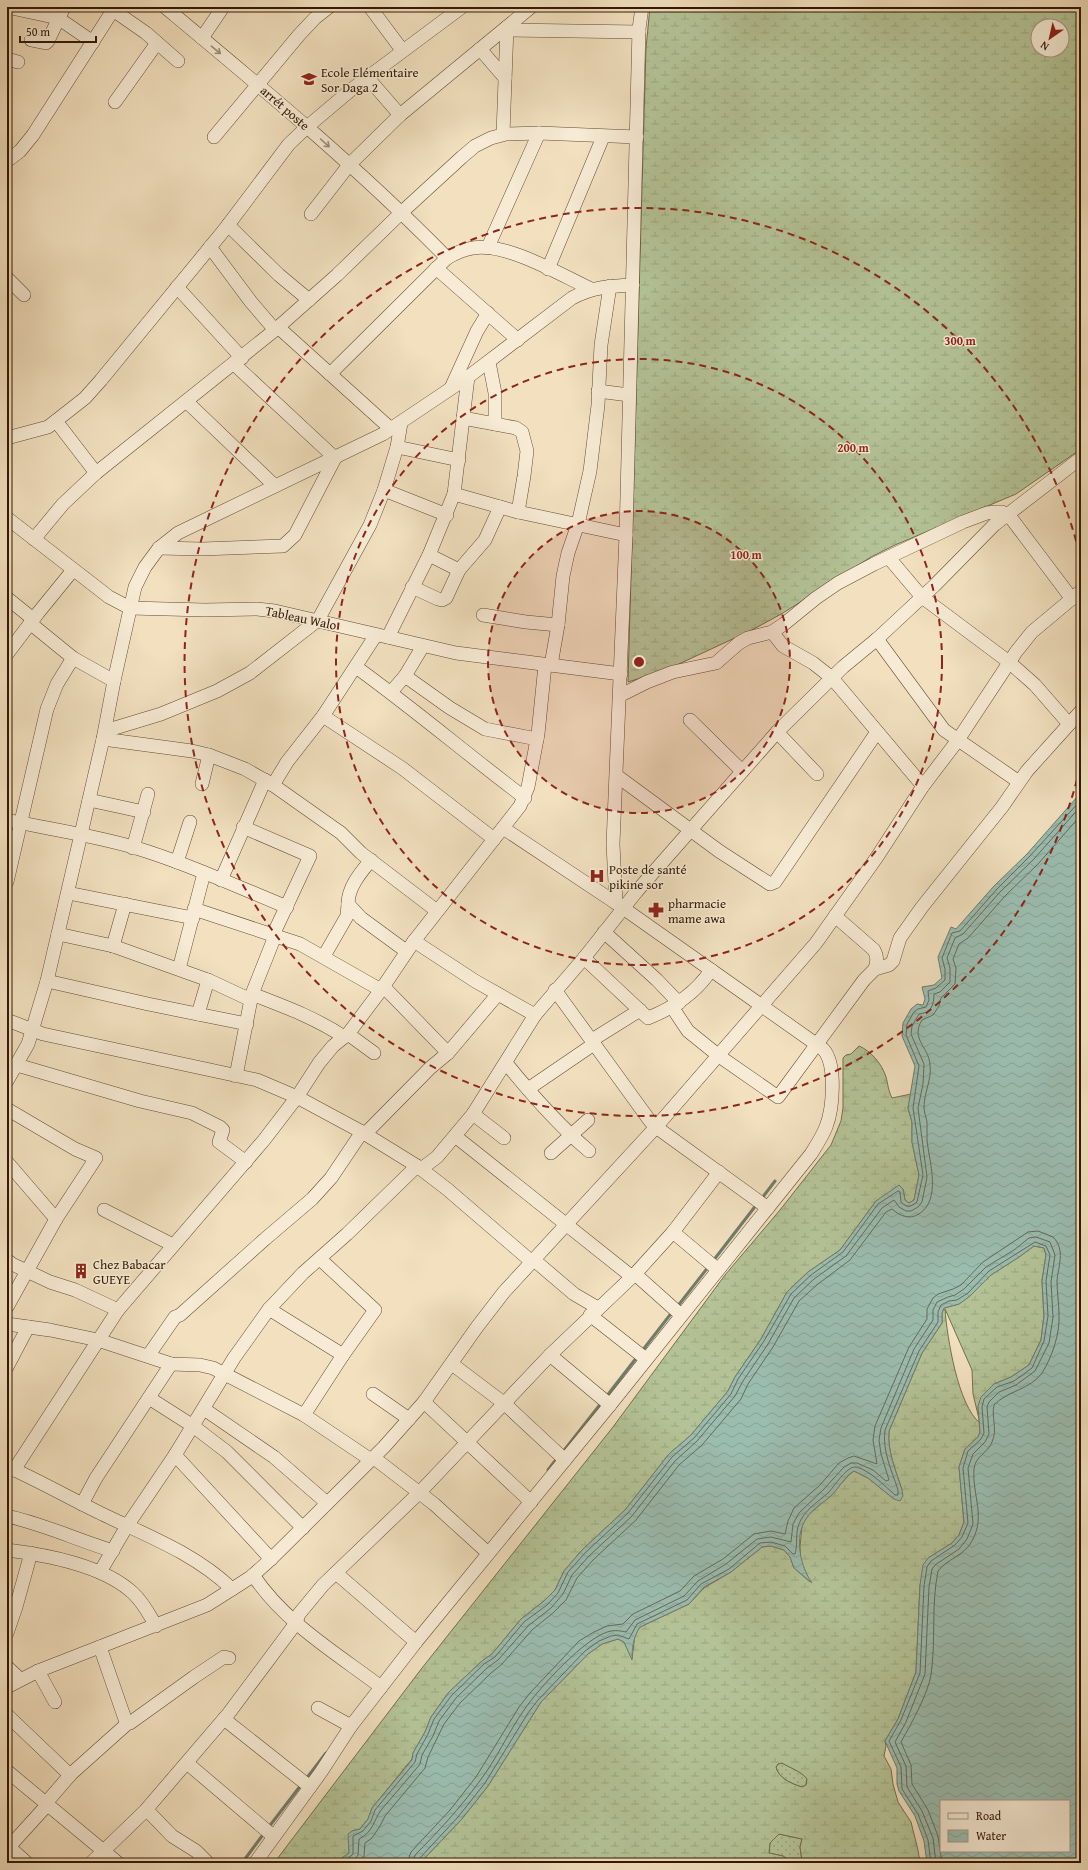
<svg xmlns="http://www.w3.org/2000/svg" width="1088" height="1870" viewBox="0 0 1088 1870" font-family="'Gentium Book Plus',serif">
<style>
.grass{fill:url(#grass-dots);stroke:#736e4c}
.wetland{fill:url(#wetland-marsh);stroke:#736e4c;fill-rule:evenodd}
.water{fill:url(#water-waves);stroke:#717b6a;fill-rule:evenodd}
.lines{fill:none;stroke-linecap:round;stroke-linejoin:round}
.shore{stroke:#666a59;stroke-width:1}
.stream{stroke:#717b6a;stroke-width:3}
.minor-casing{stroke:#624a31;stroke-width:14}
.minor{stroke:#f7ebd5;stroke-width:13}
.oneway{stroke:#9e8c76}
.ring{fill:none;stroke:#8f2418;stroke-width:2;stroke-dasharray:7 5}
.labels{text-anchor:middle;dominant-baseline:central;stroke-width:3;stroke-linejoin:round;paint-order:stroke}
.poi-label{font-size:13px;fill:#321802;stroke:#f7ebd5;text-anchor:start}
.street-label{font-size:13px;fill:#321802;stroke:#f7ebd5}
.centre{fill:#8f2418;stroke:#f7ebd5;stroke-width:2}
.ring-label{font-size:12px;text-anchor:middle;font-weight:bold;fill:#8f2418;stroke:#f7ebd5;stroke-width:3;stroke-linejoin:round;paint-order:stroke}
</style>
<defs>
<pattern id="grass-dots" width="8" height="8" patternUnits="userSpaceOnUse"><rect width="8" height="8" fill="#b4c397"/><path d="M2 2h.1M6 6h.1" fill="none" stroke="#9ba780" stroke-width="1.8" stroke-linecap="round"/></pattern>
<pattern id="wetland-marsh" width="20" height="14" patternUnits="userSpaceOnUse"><rect width="20" height="14" fill="#b4c397"/><path d="M1 5h8M5 5V1M11 12h8M15 12V8" fill="none" stroke="#9ba780"/></pattern>
<pattern id="water-waves" width="16" height="10" patternUnits="userSpaceOnUse"><rect width="16" height="10" fill="#9bbdb0"/><path d="M0 5q4-4 8 0t8 0" fill="none" stroke="#86a296"/></pattern>
</defs>
<rect width="100%" height="100%" fill="#f2e0bf"/>
<filter id="stains"><feTurbulence type="fractalNoise" baseFrequency=".005" numOctaves="4"/><feColorMatrix values="0 0 0 0 .2 0 0 0 0 .09 0 0 0 0 .02 0 0 0 .5 -.17"/></filter>
<radialGradient id="worn" r=".72"><stop offset=".6" stop-color="#630" stop-opacity="0"/><stop offset="1" stop-color="#630" stop-opacity=".3"/></radialGradient>
<g class="grass">
<path d="M782,1763C790,1768 801,1771 807,1779L806,1785L802,1787C792,1784 778,1778 776,1767L778,1764Z"/>
<path d="M779,1834L802,1839L800,1847L802,1861L793,1863L783,1856L769,1853L770,1843Z"/>
</g>
<g class="wetland">
<path d="M650,7H1081V449L1016,494L895,545L871,557L783,613L752,630L666,670L628,682L646,48ZM1038,26H1062V50H1038Z"/>
<path d="M859,1046C871,1051 882,1064 886,1077C888,1084 888,1090 892,1098L911,1094L908,1108L912,1122V1142L919,1175L914,1200L909,1203L905,1200L903,1189L876,1201L840,1250L808,1272L787,1292L761,1339L735,1377L728,1391L691,1435L669,1454L625,1510L582,1550L564,1571L555,1590L544,1601L521,1619L492,1654L482,1661L449,1692L431,1717L425,1732L413,1753L412,1759L372,1808L368,1819L360,1829L352,1831L349,1834V1853L335,1863H274L422,1668L613,1427L725,1275L780,1210L831,1145L841,1121L843,1108V1058L846,1055L851,1054Z"/>
<path d="M1034,1246L1044,1248L1046,1255L1042,1281L1044,1316L1041,1340L1029,1365L1011,1377L994,1384L978,1406L980,1432L978,1437L965,1449L959,1467L964,1522L959,1535L952,1543L928,1558L920,1585L916,1672L898,1719L885,1741L886,1746L884,1756L891,1769L893,1784L898,1802L911,1822L918,1850L920,1863H797L802,1861L800,1847L802,1839L779,1834L770,1843L769,1853L783,1856L793,1863H420L461,1820L488,1786L541,1702L588,1654L602,1644L618,1639L624,1642L632,1659L635,1634L640,1627L689,1604L704,1588L731,1572L762,1547L771,1546L784,1550L790,1557L794,1568L810,1582L801,1563L800,1547L802,1526L806,1517L830,1496L849,1475L854,1471L868,1478L894,1499L902,1490C896,1471 887,1451 889,1431L922,1353L942,1323V1313L944,1308L959,1304L970,1296L991,1275L1019,1257ZM945,1309L972,1370L973,1394L980,1423C958,1406 947,1337 945,1309ZM782,1763C790,1768 801,1771 807,1779L806,1785L802,1787C792,1784 778,1778 776,1767L778,1764Z"/>
</g>
<path class="water" d="M1078,796H1081V1863H927L924,1841L915,1816L899,1791L897,1784V1768L885,1741L898,1719L916,1672L920,1585L923,1565L928,1558L952,1543L959,1535L964,1522L959,1467L965,1449L978,1437L980,1432L978,1406L981,1397L994,1384L1011,1377L1029,1365L1041,1340L1044,1316L1042,1281L1046,1255L1044,1248L1034,1246L1019,1257L991,1275L970,1296L959,1304L944,1308L942,1313V1323L922,1353L889,1431C887,1451 896,1471 902,1490L903,1496L900,1501L894,1499L868,1478L854,1471C844,1477 839,1488 831,1496C823,1503 812,1509 806,1519C794,1537 800,1566 812,1583L794,1568L790,1557L784,1550L771,1546L762,1547L731,1572L704,1587L689,1604L640,1627C633,1638 632,1648 632,1660L624,1642L618,1639L602,1644L588,1654L541,1702L488,1786L461,1820L420,1863H335L349,1853L348,1834L352,1831L360,1829L368,1819L372,1808L412,1760L413,1753L425,1732L431,1717L449,1692L482,1661L492,1654L521,1619L544,1601L555,1590L564,1571L582,1550L625,1510L669,1454L691,1435L728,1391L735,1377L761,1339L787,1292L808,1272L840,1250L876,1201L899,1185L903,1189L905,1200L909,1203L914,1200L919,1175L912,1142V1122L908,1108L915,1066L902,1036L903,1023L911,1009L917,1004L923,1005L925,999L922,987L934,985L942,978L938,957L951,927L956,929L994,886L1027,854ZM941,1801H1069V1851H941Z"/>
<g class="lines">
<g class="shore">
<path d="M343,1863L353,1854V1836L363,1831L371,1821L375,1810L415,1762L417,1754L428,1734L434,1719L452,1695L484,1664L495,1657L524,1622L547,1605L558,1593L568,1572L585,1553L628,1513L672,1457L694,1438L731,1394L738,1379L764,1341L791,1294L811,1275L843,1252L878,1204L898,1191L900,1192L901,1202C907,1208 911,1207 917,1202L923,1175L913,1108L919,1066L906,1035L907,1024L914,1012L918,1009L926,1007L929,1000L928,991L936,988L945,980V969L942,958L952,933L960,931L997,889L1030,856L1081,800"/>
<path d="M352,1863L358,1855L359,1839C373,1832 373,1822 381,1810C394,1795 407,1780 420,1764L422,1755L433,1736L439,1721L456,1698L487,1668L498,1660L528,1626L551,1608L563,1594L572,1575L589,1556L632,1516L675,1461L697,1441L735,1396L743,1381L768,1344L794,1298L814,1279L846,1256L882,1208L894,1200L899,1207L906,1211H911L918,1207L922,1202L927,1177L918,1108L923,1084L924,1064L911,1034L912,1026L919,1014C931,1013 934,1005 934,994L940,992L950,982V968L947,958L955,938L963,934L1000,892L1033,860L1081,806"/>
<path d="M360,1863L364,1856L365,1843L372,1838L380,1826L385,1816L425,1768L428,1757L444,1724L460,1703L491,1673L502,1664L532,1630L553,1613L566,1600L577,1578L593,1560L636,1520L679,1465L702,1445L741,1399L748,1384L773,1347L799,1301L818,1284L850,1260L886,1212L892,1209C900,1216 909,1220 919,1214C942,1199 929,1161 927,1140C927,1134 927,1128 927,1122C926,1117 924,1112 924,1107C924,1093 932,1079 930,1065C929,1047 910,1039 922,1020L933,1015L939,1006L941,998L955,984L956,968L953,959L959,944L968,938L1005,896L1038,864L1081,815"/>
<path d="M407,1863L411,1852L450,1810L476,1777L519,1707L530,1693L579,1641L594,1632L607,1626L623,1624L633,1614L680,1591L694,1576L723,1559L754,1534L771,1531L785,1534L788,1521L794,1508L820,1485L839,1463L848,1458L854,1456L877,1464L873,1440L875,1426L909,1347L927,1319V1309L933,1298L938,1294L953,1289L961,1285L983,1262L1028,1232L1038,1231L1053,1237C1066,1250 1058,1266 1057,1281C1057,1292 1059,1304 1059,1315C1060,1334 1052,1357 1042,1373C1031,1389 1007,1391 994,1405C991,1417 998,1429 992,1442C988,1453 975,1456 974,1469C972,1495 986,1516 972,1541C964,1556 947,1559 938,1571C931,1605 936,1642 931,1675C928,1694 911,1724 901,1742L911,1765L912,1784L928,1810L938,1836L942,1863"/>
<path d="M413,1863L415,1855C438,1832 460,1808 479,1782C496,1760 508,1733 524,1710C538,1689 587,1635 611,1631C617,1630 621,1631 626,1632L635,1620L684,1596L698,1581L726,1564L757,1539L771,1537L791,1542L793,1524L799,1513L824,1489L844,1467L851,1463H857L873,1470L886,1481L889,1480L881,1454L879,1440L881,1428L914,1349L933,1320V1310L937,1302L948,1297L955,1295L964,1289L986,1267L1014,1250L1029,1238L1036,1237L1050,1242L1055,1255L1051,1282L1053,1317L1049,1343L1035,1371L1016,1385L999,1392L989,1402L987,1407L989,1434L985,1442L973,1454L968,1468L973,1524L967,1539L959,1549L935,1565L932,1569L929,1587L925,1674L906,1722L895,1742L906,1766L907,1787L922,1811L933,1838L936,1863"/>
<path d="M418,1863L419,1859L458,1817L485,1783L528,1713L538,1700L585,1651L599,1641L611,1636L618,1635L629,1639L637,1624L687,1600L701,1584L729,1569L760,1543L771,1542L785,1546L793,1554H795C798,1545 795,1533 799,1524C804,1510 818,1502 828,1493C834,1487 846,1467 855,1467C867,1468 886,1487 895,1495H898V1490C892,1471 882,1451 885,1430L919,1351L938,1322V1312L941,1305L949,1301L957,1300L968,1293L989,1271L1035,1242L1046,1246L1050,1255L1046,1281L1048,1316L1044,1341L1032,1368L1014,1381L997,1387L984,1399L982,1407L984,1433L981,1439L968,1451L963,1468L968,1523L962,1537L955,1545L931,1561L927,1567L924,1586L920,1673L901,1720L889,1741L901,1767L902,1789L918,1814L928,1840L931,1863"/>
</g>
<g class="stream">
<path d="M762,1198L775,1181"/>
<path d="M713,1261L757,1204"/>
<path d="M677,1307L709,1266"/>
<path d="M642,1351L673,1311"/>
<path d="M606,1397L637,1357"/>
<path d="M562,1453L602,1402"/>
<path d="M548,1470L558,1457"/>
<path d="M306,1779L326,1753"/>
<path d="M268,1828L301,1785"/>
<path d="M242,1863L265,1832"/>
</g>
<defs>
<g id="minor">
<path d="M7,7L58,18L93,42"/>
<path d="M165,7C261,87 359,168 447,258"/>
<path d="M370,7L402,50"/>
<path d="M113,10L146,33L178,61"/>
<path d="M507,30L639,32"/>
<path d="M202,38L223,7"/>
<path d="M31,40L46,43L48,41L64,7"/>
<path d="M480,49L505,78"/>
<path d="M7,59L18,62"/>
<path d="M367,77L400,115"/>
<path d="M115,102L157,43"/>
<path d="M503,134L507,27"/>
<path d="M214,137L299,35L315,18L329,7"/>
<path d="M7,161L20,151L33,135L115,7"/>
<path d="M311,214L349,165L400,115L531,7"/>
<path d="M228,225L279,275L309,300"/>
<path d="M210,247L251,302L275,330"/>
<path d="M488,247L539,133"/>
<path d="M436,268L518,340"/>
<path d="M548,269L603,137"/>
<path d="M7,278L24,295"/>
<path d="M177,287L242,358"/>
<path d="M278,327L391,429"/>
<path d="M489,362L495,393V424"/>
<path d="M330,374L447,258C454,254 464,249 473,248C506,242 561,275 591,289"/>
<path d="M451,388L477,331L488,313"/>
<path d="M598,391L629,395"/>
<path d="M187,402L275,486"/>
<path d="M463,418L516,428L522,432L527,451L524,476L518,512"/>
<path d="M56,421L96,473"/>
<path d="M7,438L48,427L85,398L101,380L225,229L289,144L307,127L352,89L462,7"/>
<path d="M397,447L459,460"/>
<path d="M384,490L447,515"/>
<path d="M454,494L518,512L626,535"/>
<path d="M7,518L109,597L130,608L205,610L257,609L275,611L456,653L621,674"/>
<path d="M34,539L63,504L96,473L275,330L337,275L402,212L462,157L475,146L491,138L506,134L539,133L637,137"/>
<path d="M159,548L202,549L283,546L295,535L335,458L234,364"/>
<path d="M889,558L922,597L1009,662L1035,685L1069,724"/>
<path d="M459,570L485,540L500,507"/>
<path d="M412,587L438,599L442,600L446,598L459,570L429,555"/>
<path d="M7,598L33,619"/>
<path d="M483,615L526,622L558,625"/>
<path d="M30,623L73,658L114,681"/>
<path d="M772,632L783,646L813,663L832,678L923,786"/>
<path d="M388,637L429,555L454,494L468,377"/>
<path d="M877,639L944,730L1019,782"/>
<path d="M7,654L38,613L73,570"/>
<path d="M551,665L558,625L563,576L568,553L578,524L590,471L598,405L601,345L610,286"/>
<path d="M356,667C414,709 468,755 525,798"/>
<path d="M405,676L450,708L485,729L537,739"/>
<path d="M391,692L405,676L423,646"/>
<path d="M621,695L647,682L673,672L716,663L739,643L748,638L772,632L784,624L816,598L838,583L874,564L963,522L987,513L995,512H1002L1011,518L1072,599"/>
<path d="M323,716L402,768L494,839"/>
<path d="M690,720L742,771"/>
<path d="M105,731L161,714L217,691L250,673L318,620L370,525L384,490L397,447L401,423"/>
<path d="M777,732L817,774"/>
<path d="M103,739L192,751L209,755L245,769L273,785L341,833L361,853L437,911"/>
<path d="M617,776L719,851L770,884L775,882L877,732"/>
<path d="M202,784L209,755"/>
<path d="M273,785L287,762L323,716L376,635"/>
<path d="M89,800L144,812"/>
<path d="M7,820C49,829 92,835 133,847C186,863 236,886 287,907"/>
<path d="M243,827L310,856L273,935"/>
<path d="M133,848L148,794"/>
<path d="M177,862L190,822"/>
<path d="M221,880L265,780"/>
<path d="M7,882L47,709L57,684L73,658"/>
<path d="M68,893L193,918"/>
<path d="M616,903L613,844L626,535L639,29L642,7"/>
<path d="M348,904C348,887 361,872 371,860"/>
<path d="M194,909L300,944L381,990"/>
<path d="M835,916L874,950C878,957 877,962 875,969"/>
<path d="M604,932L657,980L679,1003"/>
<path d="M58,934L113,946L208,980L198,1014"/>
<path d="M414,941L475,981L535,1015"/>
<path d="M113,946L125,904"/>
<path d="M324,956L347,916L348,904L361,918L406,951"/>
<path d="M584,958L648,1018C673,1008 696,993 711,970"/>
<path d="M179,969L204,873"/>
<path d="M208,980L251,1000"/>
<path d="M47,981L148,1004L247,1024"/>
<path d="M383,986L448,1053"/>
<path d="M555,990L650,1121L656,1127L768,1208"/>
<path d="M252,994C283,1006 316,1018 344,1037"/>
<path d="M672,1007L688,1031L719,1056L778,1097L864,980L875,969L889,965L893,961L900,938L922,907L1002,807L1027,771L1081,711"/>
<path d="M7,1020L43,1034L257,1080L297,1097L362,1132L417,1166L447,1189L532,1262"/>
<path d="M348,1034L374,1053"/>
<path d="M592,1040L640,1010"/>
<path d="M506,1063C531,1094 557,1124 589,1151"/>
<path d="M17,1065L140,1101L192,1113L220,1127L223,1130L219,1142L246,1162"/>
<path d="M236,1076L252,994L275,936"/>
<path d="M7,1081L28,1044L47,981L103,739L114,681L135,587L145,567L159,548L178,533L383,434L468,377L572,298C592,287 611,286 633,285"/>
<path d="M528,1089L594,1044"/>
<path d="M7,1109L75,1149L96,1158L56,1219L7,1307"/>
<path d="M473,1114L504,1138"/>
<path d="M365,1134L430,1068L448,1053L498,994"/>
<path d="M455,1136L631,1276"/>
<path d="M551,1153L588,1120"/>
<path d="M7,1162L56,1219"/>
<path d="M421,1169L437,1157L473,1114L535,1015L584,958L637,891L777,732L843,667L877,639L935,585L994,525L1081,458"/>
<path d="M104,1210L173,1245"/>
<path d="M673,1232L717,1269"/>
<path d="M7,1260L12,1264L50,1282L75,1290L118,1310"/>
<path d="M534,1260L574,1294L598,1308"/>
<path d="M635,1274L681,1315"/>
<path d="M269,1309L343,1355"/>
<path d="M590,1315L646,1359"/>
<path d="M7,1324L50,1330L98,1340L171,1364L200,1365L213,1368L304,1415L371,1460"/>
<path d="M550,1355L610,1405"/>
<path d="M148,1356L175,1317L180,1315L265,1239L312,1199L331,1178L362,1132"/>
<path d="M452,1364L505,1404L565,1460"/>
<path d="M7,1367L28,1327"/>
<path d="M373,1394L409,1419"/>
<path d="M149,1398L193,1426L227,1452L303,1528"/>
<path d="M424,1402L531,1502"/>
<path d="M204,1409L274,1457L327,1503"/>
<path d="M304,1415L343,1355L375,1310L320,1259"/>
<path d="M175,1455L271,1559"/>
<path d="M374,1458L434,1504L488,1553"/>
<path d="M8,1467C38,1480 67,1497 98,1512C145,1535 193,1552 232,1589"/>
<path d="M14,1470L118,1310L264,1140L297,1097L319,1063L333,1046L348,1034L381,990L414,941L520,806L528,787L538,734L545,665"/>
<path d="M82,1504L96,1478L171,1364"/>
<path d="M7,1516C44,1524 77,1540 113,1551"/>
<path d="M7,1550C47,1555 103,1565 133,1593C143,1602 149,1614 156,1626"/>
<path d="M100,1572L127,1526L175,1455L234,1358L269,1309L303,1273L347,1234L417,1166"/>
<path d="M336,1573L416,1642"/>
<path d="M253,1575C285,1623 336,1653 381,1687"/>
<path d="M7,1633L16,1607L31,1553"/>
<path d="M100,1647L125,1719L128,1723"/>
<path d="M7,1667L20,1679"/>
<path d="M38,1671L55,1702"/>
<path d="M7,1687L38,1671L207,1605L237,1586L251,1577L271,1559L384,1447L424,1402L477,1327L504,1292L656,1127L816,943L877,857L923,786L958,740L1016,652L1032,632L1081,591"/>
<path d="M318,1708L351,1726"/>
<path d="M7,1715L70,1775"/>
<path d="M224,1719L310,1787"/>
<path d="M187,1763L273,1836"/>
<path d="M7,1771L118,1863"/>
<path d="M46,1803L71,1774L128,1723H130L194,1677L224,1657L229,1658"/>
<path d="M147,1810L172,1836L196,1851L208,1863"/>
<path d="M7,1845L27,1863"/>
<path d="M9,1847L48,1804"/>
<path d="M91,1863L145,1811L229,1713L296,1623L299,1614L323,1585L420,1492L550,1355L635,1274L673,1232L719,1172"/>
<path d="M255,1863L321,1772L351,1726L416,1642L610,1405L811,1154C816,1146 822,1137 826,1127C833,1109 837,1064 823,1049L616,903L503,828"/>
</g>
</defs>
<use href="#minor" class="minor-casing"/>
<use href="#minor" class="minor"/>
</g>
<defs><path id="oneway-shaft" d="M-6 0H5M1.5-3L5.5 0L1.5 3" fill="none" stroke-width="1.6" stroke-linecap="round" stroke-linejoin="round"/></defs>
<g class="oneway">
<use href="#oneway-shaft" transform="translate(216 50) rotate(40)"/>
<use href="#oneway-shaft" transform="translate(325 143) rotate(42)"/>
</g>
<circle cx="639" cy="662" r="151" fill="#8f2418" fill-opacity=".12"/>
<g class="ring">
<circle cx="639" cy="662" r="151"/>
<circle cx="639" cy="662" r="303"/>
<path d="M1080 768A454 454 0 1 1 1080 556"/>
</g>
<defs>
<symbol id="school-bare" viewBox="-9 -9 18 18"><path d="M0-5L7-2L0 1L-7-2ZM-4 1L0 2.5L4 1V4Q0 6-4 4Z" fill="#8f2418" stroke="#f7ebd5" stroke-width="2.5" paint-order="stroke"/></symbol>
<symbol id="hospital-bare" viewBox="-9 -9 18 18"><path d="M-5-5h3v3.5h4V-5h3V5h-3V1.5h-4V5h-3Z" fill="#8f2418" stroke="#f7ebd5" stroke-width="2.5" paint-order="stroke"/></symbol>
<symbol id="pharmacy-bare" viewBox="-9 -9 18 18"><path d="M-2-6h4v4h4v4h-4v4h-4v-4h-4v-4h4Z" fill="#8f2418" stroke="#f7ebd5" stroke-width="2.5" paint-order="stroke"/></symbol>
<symbol id="building-bare" viewBox="-9 -9 18 18"><path d="M-4-6H4V6H1V3H-1V6H-4ZM-2.5-4.3h1.7v1.8h-1.7ZM.8-4.3h1.7v1.8H.8ZM-2.5-1h1.7V.8h-1.7ZM.8-1h1.7V.8H.8Z" fill="#8f2418" stroke="#f7ebd5" stroke-width="2.5" paint-order="stroke"/></symbol>
</defs>
<g fill-rule="evenodd">
<use href="#school-bare" x="298" y="68" width="22" height="22"/>
<use href="#hospital-bare" x="586" y="865" width="22" height="22"/>
<use href="#pharmacy-bare" x="645" y="899" width="22" height="22"/>
<use href="#building-bare" x="70" y="1260" width="22" height="22"/>
</g>
<g class="labels">
<g class="poi-label">
<text x="321" y="72">Ecole Elémentaire<tspan x="321" dy="15">Sor Daga 2</tspan></text>
<text x="609" y="869">Poste de santé<tspan x="609" dy="15">pikine sor</tspan></text>
<text x="668" y="903">pharmacie<tspan x="668" dy="15">mame awa</tspan></text>
<text x="93" y="1264">Chez Babacar<tspan x="93" dy="15">GUEYE</tspan></text>
</g>
<g class="street-label">
<text transform="translate(285 108) rotate(41)">arrét poste</text>
<text transform="translate(301 618) rotate(12)">Tableau Walo</text>
</g>
</g>
<circle cx="639" cy="662" r="6" class="centre"/>
<g class="ring-label">
<text x="960" y="345">300 m</text>
<text x="853" y="452">200 m</text>
<text x="746" y="559">100 m</text>
</g>
<rect width="1088" height="1870" fill="none" stroke="#f2e0bf" stroke-width="24"/>
<rect x="8" y="8" width="1072" height="1854" fill="none" stroke="#321802" stroke-width="2"/>
<rect x="12" y="12" width="1064" height="1846" fill="none" stroke="#321802"/>
<rect x="940" y="1800" width="130" height="52" fill="#f7ebd5" stroke="#a89781"/>
<rect x="948" y="1813" width="20" height="6" fill="#f7ebd5" stroke="#a89781"/>
<text x="976" y="1820" font-size="12" fill="#321802">Road</text>
<rect x="948" y="1830" width="20" height="12" fill="url(#water-waves)" stroke="#a89781"/>
<text x="976" y="1840" font-size="12" fill="#321802">Water</text>
<g transform="translate(1050 38) rotate(214)"><circle r="19" fill="#f7ebd5" stroke="#a89781"/>
<path d="M0-3L7 15L0 10L-7 15Z" fill="#8f2418"/>
<text y="-6" font-size="11" font-weight="bold" text-anchor="middle" fill="#321802">N</text>
</g>
<path d="M20 36v6h76v-6" fill="none" stroke="#321802" stroke-width="2"/>
<text x="26" y="36" font-size="12" fill="#321802" stroke="#f7ebd5" stroke-width="3" paint-order="stroke">50 m</text>
<rect width="100%" height="100%" filter="url(#stains)"/>
<rect width="100%" height="100%" fill="url(#worn)"/>
</svg>
